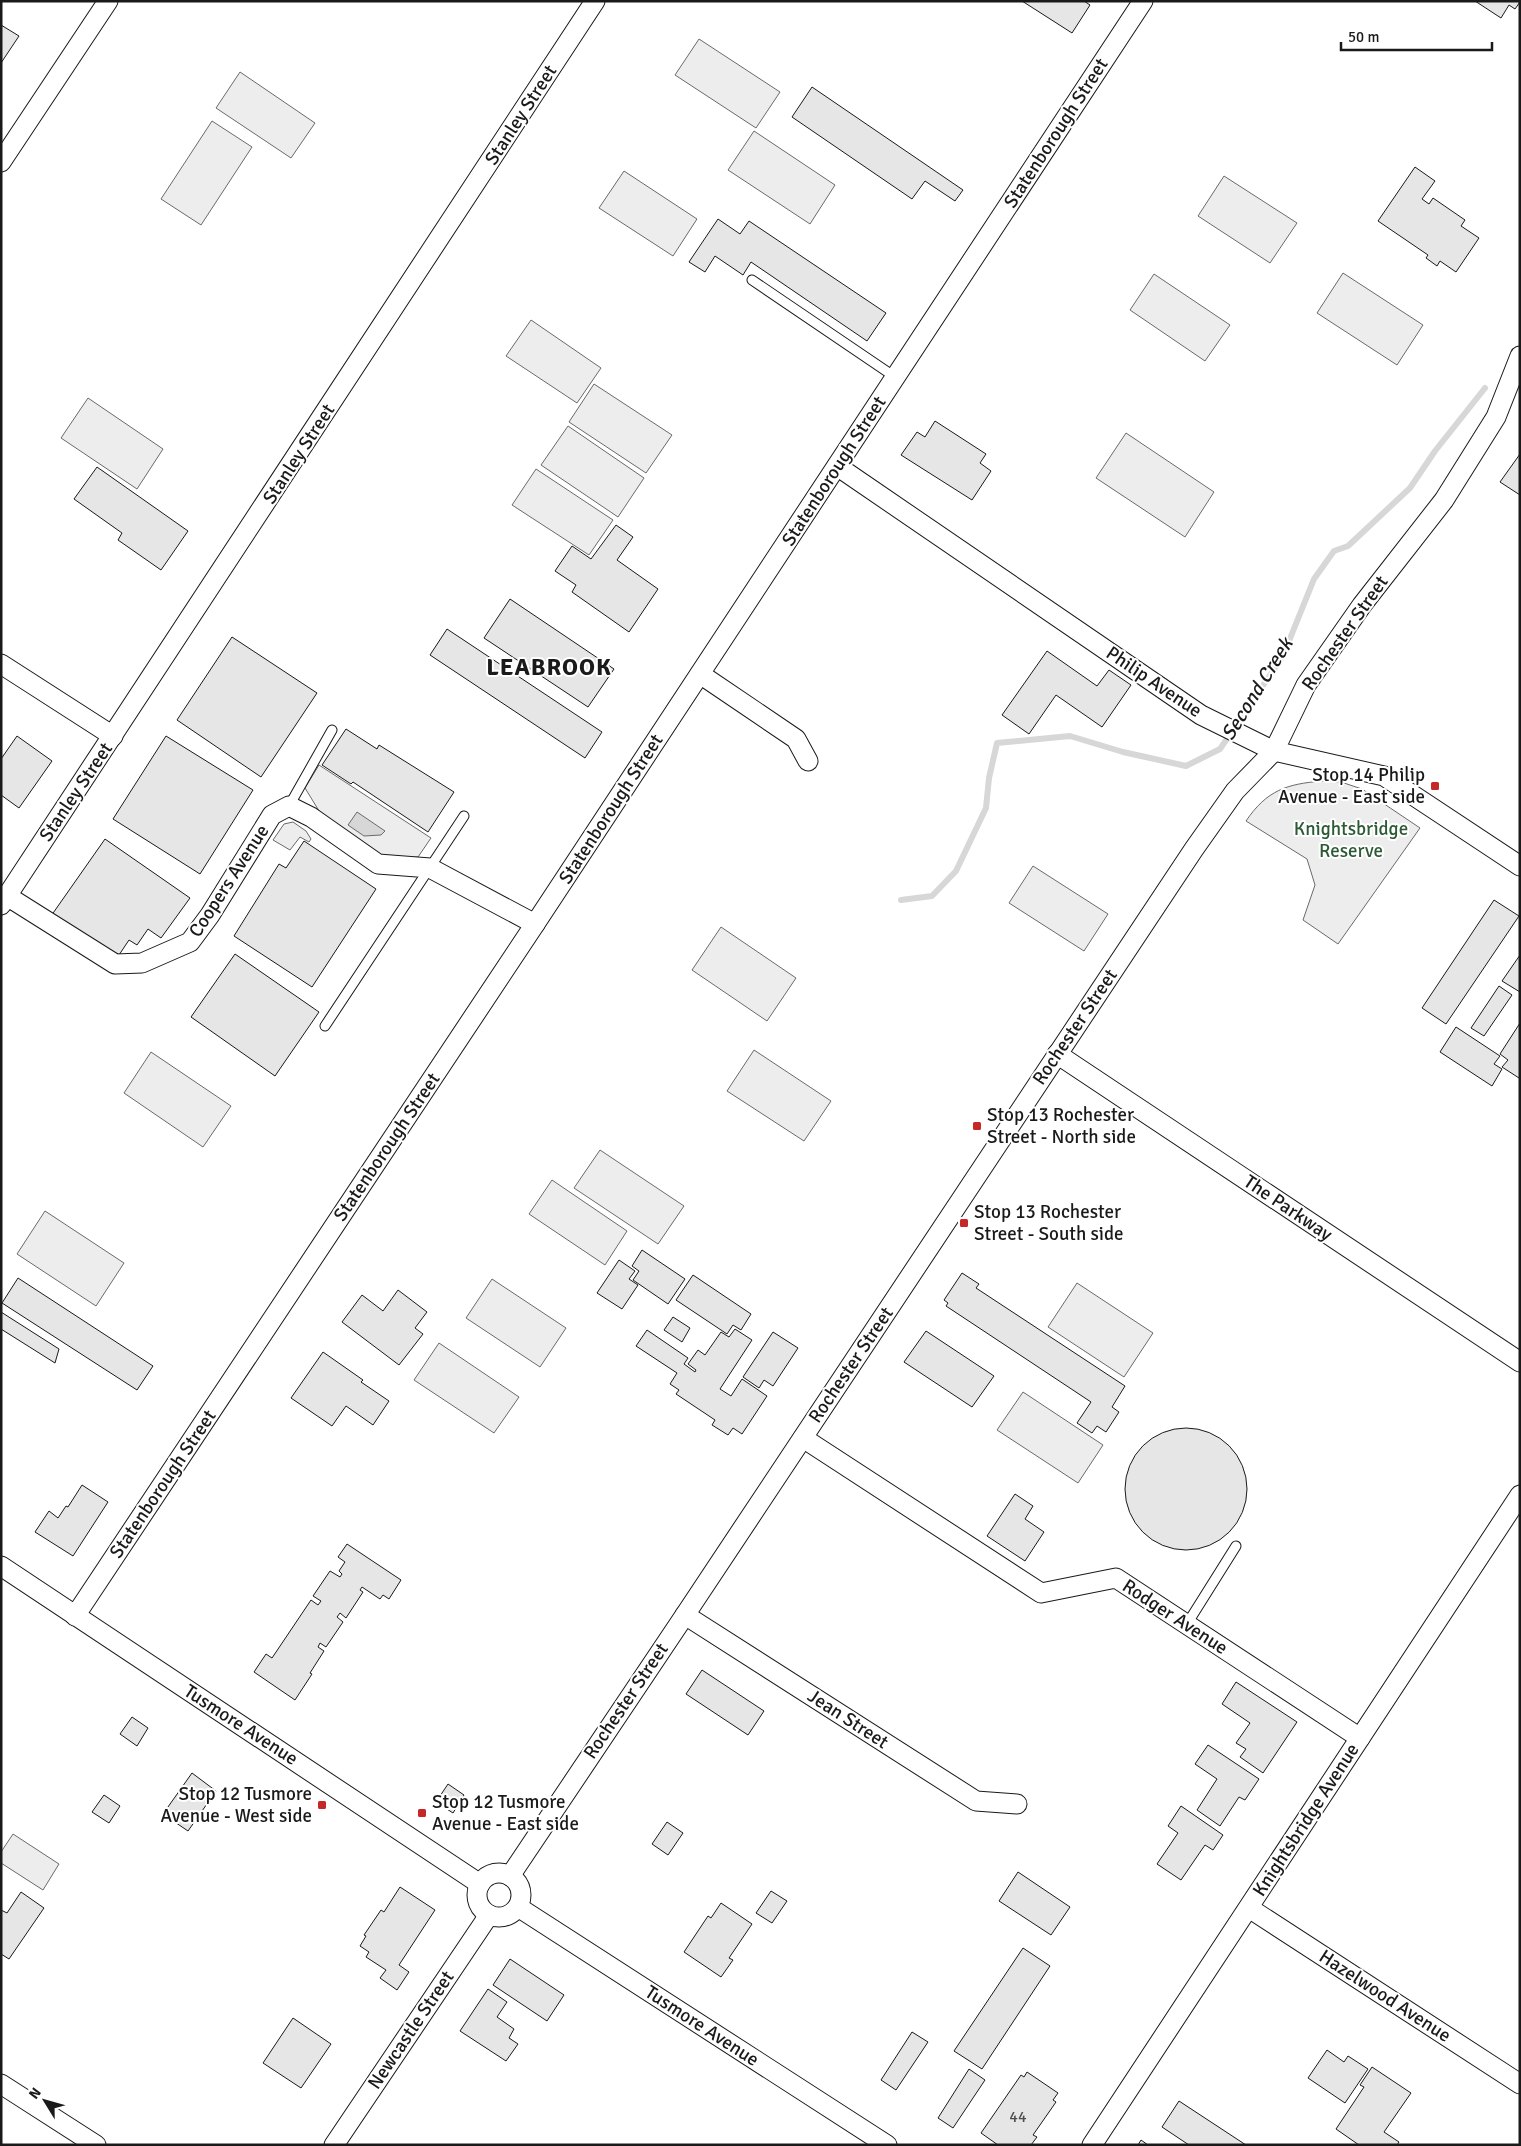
<svg xmlns="http://www.w3.org/2000/svg" width="1521" height="2146" viewBox="0 0 1521 2146" font-family="Signika,sans-serif">
<style>
.green{fill:#ededed;stroke:#6a6a6a}
.water{fill:#d7d7d7;stroke:#6a6a6a}
.lines{fill:none;stroke-linecap:round;stroke-linejoin:round}
.stream{stroke:#d7d7d7;stroke-width:6}
.building{fill:#e6e6e6;stroke:#1a1a1a}
.service-casing{stroke:#1a1a1a;stroke-width:11}
.minor-casing{stroke:#1a1a1a;stroke-width:21}
.service{stroke:#fff;stroke-width:9}
.minor{stroke:#fff;stroke-width:19}
.poi-dot{fill:#c62828;stroke:#fff;stroke-width:2}
.labels{text-anchor:middle;dominant-baseline:central;stroke-width:4;stroke-linejoin:round;paint-order:stroke}
.number-label{font-size:16px;fill:#4d4d4d}
.street-label{font-size:19px;fill:#1a1a1a;stroke:#fff}
.poi-label{font-size:19px;fill:#1a1a1a;stroke:#fff;text-anchor:start}
.park-label{font-size:19px;fill:#2b5a34;stroke:#fff}
.water-label{font-size:20px;font-style:italic;fill:#1a1a1a;stroke:#fff}
.district-label{font-size:24px;font-weight:bold;letter-spacing:1px;fill:#1a1a1a;stroke:#fff}
</style>
<rect width="100%" height="100%" fill="#fff"/>
<g class="green">
<path d="M699,39L780,92L756,128L675,75Z"/>
<path d="M240,72L315,123L291,158L216,108Z"/>
<path d="M212,121L252,147L201,225L161,199Z"/>
<path d="M754,131L835,185L810,224L728,170Z"/>
<path d="M624,171L697,219L673,256L599,208Z"/>
<path d="M1224,176L1297,223L1270,263L1198,216Z"/>
<path d="M1343,273L1423,325L1397,365L1317,313Z"/>
<path d="M1154,274L1230,325L1205,361L1130,310Z"/>
<path d="M531,320L601,368L577,403L506,356Z"/>
<path d="M594,384L672,435L646,473L569,422Z"/>
<path d="M88,398L163,449L137,489L61,438Z"/>
<path d="M568,426L644,478L618,517L541,465Z"/>
<path d="M1126,433L1214,492L1185,537L1096,478Z"/>
<path d="M536,469L613,520L589,555L512,505Z"/>
<path d="M319,765L431,838L418,857L402,858L381,856L324,819L305,788Z"/>
<path d="M1322,781L1341,782L1362,789L1420,828L1338,944L1303,920L1315,885L1307,859L1246,821C1267,790 1287,784 1322,781Z"/>
<path d="M293,822L306,831L311,839L309,842L300,837L290,850L273,840L284,824Z"/>
<path d="M1033,866L1108,914L1084,951L1009,903Z"/>
<path d="M721,927L796,978L767,1021L692,970Z"/>
<path d="M754,1050L831,1101L804,1141L727,1091Z"/>
<path d="M151,1052L231,1106L203,1147L124,1093Z"/>
<path d="M600,1150L684,1206L658,1244L574,1188Z"/>
<path d="M552,1180L627,1231L605,1265L529,1214Z"/>
<path d="M45,1211L124,1263L96,1306L17,1254Z"/>
<path d="M492,1279L566,1328L540,1367L466,1318Z"/>
<path d="M1077,1283L1153,1333L1124,1377L1048,1327Z"/>
<path d="M439,1343L519,1397L494,1433L414,1380Z"/>
<path d="M1023,1392L1103,1445L1078,1483L997,1430Z"/>
<path d="M13,1834L59,1864L43,1890L1,1863V1852Z"/>
</g>
<path class="water" d="M357,812L385,831L381,835L364,836L348,825Z"/>
<g class="lines">
<path class="stream" d="M901,900L932,896L956,871L986,808L989,778L997,743L1070,736L1123,752L1186,766L1220,749L1283,656L1314,579L1334,551L1348,546L1410,488L1435,451L1485,388"/>
</g>
<g class="building">
<path d="M1022,1H1084L1090,5L1072,33Z"/>
<path d="M1475,1H1520V2L1515,9L1509,5L1501,18Z"/>
<path d="M1,25L19,36L1,63Z"/>
<path d="M812,87L963,190L955,201L925,181L912,199L792,117Z"/>
<path d="M1415,167L1435,181L1422,199L1429,204L1433,198L1465,220L1461,226L1479,238L1456,272L1440,261L1437,266L1426,258L1428,255L1378,221Z"/>
<path d="M718,219L740,234L749,221L886,313L867,341L751,262L743,275L715,256L705,272L689,262Z"/>
<path d="M935,421L986,454L980,463L991,471L972,500L901,455L917,432L925,437Z"/>
<path d="M1520,454V495L1500,482Z"/>
<path d="M97,467L188,531L161,570L118,540L122,533L74,499Z"/>
<path d="M616,525L633,537L617,560L658,589L629,632L572,592L576,585L555,571L572,546L591,559Z"/>
<path d="M510,599L614,669L588,707L484,638Z"/>
<path d="M447,629L602,732L585,758L430,655Z"/>
<path d="M232,637L317,693L261,777L177,720Z"/>
<path d="M1047,651L1097,686L1109,670L1131,685L1102,727L1056,695L1029,734L1002,715Z"/>
<path d="M346,729L377,749L379,745L454,792L428,832L353,782L351,784L322,765Z"/>
<path d="M17,736L52,761L19,808L1,795V759Z"/>
<path d="M166,736L253,790L200,874L113,819Z"/>
<path d="M105,839L190,898L161,938L148,929L137,945L129,940L115,961L51,916Z"/>
<path d="M304,841L376,889L312,987L234,936L279,864L286,868Z"/>
<path d="M1494,900L1519,916L1446,1024L1422,1008Z"/>
<path d="M235,954L319,1012L275,1076L191,1017Z"/>
<path d="M1520,955V992L1502,981Z"/>
<path d="M1499,986L1512,995L1484,1036L1471,1028Z"/>
<path d="M1520,1023V1077L1519,1078L1502,1067L1508,1060L1500,1054Z"/>
<path d="M1456,1027L1500,1056L1494,1064L1502,1069L1492,1086L1440,1052Z"/>
<path d="M642,1250L685,1279L668,1304L633,1280L639,1271L632,1266Z"/>
<path d="M619,1260L635,1271L629,1279L638,1285L622,1309L597,1293Z"/>
<path d="M962,1273L979,1284L976,1288L1125,1386L1112,1407L1119,1412L1106,1432L1097,1426L1092,1433L1077,1423L1091,1402L946,1306L948,1303L944,1300Z"/>
<path d="M693,1275L751,1314L741,1330L733,1325L727,1334L676,1300Z"/>
<path d="M18,1278L153,1366L137,1390L2,1303Z"/>
<path d="M398,1290L427,1312L415,1328L423,1334L399,1365L342,1322L362,1295L383,1311Z"/>
<path d="M1,1312L59,1349L55,1363L1,1329Z"/>
<path d="M673,1317L690,1328L682,1342L664,1330Z"/>
<path d="M735,1329L752,1340L720,1389L731,1396L742,1379L767,1396L742,1434L733,1428L728,1435L712,1425L715,1420L676,1394L679,1390L670,1384L677,1373L636,1346L647,1330L688,1358L684,1364L695,1372L696,1370L688,1364L698,1350L705,1355L721,1332L729,1337Z"/>
<path d="M926,1331L994,1376L972,1407L904,1362Z"/>
<path d="M773,1332L798,1348L773,1386L764,1380L759,1388L743,1377Z"/>
<path d="M323,1352L363,1380L361,1382L389,1401L373,1425L346,1406L332,1426L291,1398Z"/>
<circle cx="1186" cy="1489" r="61"/>
<path d="M82,1485L108,1502L73,1556L35,1532L49,1511L58,1518L66,1506L68,1507Z"/>
<path d="M1015,1494L1033,1506L1025,1519L1044,1532L1025,1561L987,1536Z"/>
<path d="M347,1544L401,1580L389,1599L383,1595L380,1599L362,1587L360,1590L363,1592L346,1618L340,1613L337,1617L343,1622L326,1647L320,1643L318,1647L324,1651L310,1673L312,1674L295,1700L254,1672L266,1654L272,1658L311,1600L318,1605L321,1601L313,1596L330,1571L340,1577L342,1574L339,1571L345,1562L338,1557Z"/>
<path d="M702,1670L764,1711L748,1735L686,1694Z"/>
<path d="M1236,1682L1297,1722L1263,1773L1240,1757L1246,1749L1236,1743L1250,1723L1222,1704Z"/>
<path d="M132,1717L148,1728L137,1746L120,1734Z"/>
<path d="M1208,1745L1259,1779L1245,1800L1239,1797L1220,1826L1197,1810L1217,1779L1195,1764Z"/>
<path d="M192,1773L216,1791L188,1831L163,1814Z"/>
<path d="M448,1784L464,1795L453,1813L436,1802Z"/>
<path d="M104,1795L120,1806L109,1823L92,1812Z"/>
<path d="M1181,1806L1223,1835L1213,1850L1205,1845L1181,1880L1157,1864L1178,1833L1168,1826Z"/>
<path d="M667,1822L683,1833L668,1855L652,1844Z"/>
<path d="M1018,1872L1070,1907L1051,1935L999,1901Z"/>
<path d="M400,1887L435,1910L399,1965L409,1972L397,1990L380,1978L386,1970L366,1957L369,1952L360,1946L366,1936L364,1935L381,1910L384,1912Z"/>
<path d="M771,1891L787,1901L772,1923L756,1913Z"/>
<path d="M21,1892L44,1908L9,1959L1,1954V1910L7,1913Z"/>
<path d="M721,1903L752,1924L729,1958L733,1960L721,1977L684,1952L708,1916L711,1918Z"/>
<path d="M1023,1948L1050,1966L982,2069L954,2051Z"/>
<path d="M510,1959L564,1995L547,2021L493,1985Z"/>
<path d="M488,1989L507,2002L497,2017L514,2029L509,2038L518,2044L506,2061L460,2031Z"/>
<path d="M293,2018L331,2044L301,2088L263,2063Z"/>
<path d="M912,2032L928,2042L896,2090L881,2080Z"/>
<path d="M1327,2050L1344,2062L1348,2056L1368,2069L1345,2103L1308,2078Z"/>
<path d="M1372,2067L1411,2093L1384,2132L1399,2142L1397,2145H1359L1336,2129L1364,2087L1360,2085Z"/>
<path d="M969,2069L985,2080L953,2128L938,2118Z"/>
<path d="M1027,2072L1058,2093L1053,2100L1056,2102L1033,2135L1037,2137L1031,2145H998L981,2133L1021,2075L1024,2077Z"/>
<path d="M1179,2101L1246,2145H1189L1162,2127Z"/>
<path d="M1141,2140L1148,2145H1138Z"/>
</g>
<g class="lines">
<defs>
<g id="service">
<path d="M752,280L895,377"/>
<path d="M289,806L332,730"/>
<path d="M325,1026L464,816"/>
<path d="M1187,1624L1236,1546"/>
</g>
<g id="minor">
<path d="M1,162L108,1"/>
<path d="M837,466L1201,715L1274,751L1384,776L1520,866"/>
<path d="M1,664L113,736"/>
<path d="M700,674L796,739L808,761"/>
<path d="M7,896L115,964L142,963L190,942L210,915L272,815L289,806L311,817L378,864L430,868L535,924"/>
<path d="M1,905L595,1"/>
<path d="M1057,1054L1520,1362"/>
<path d="M803,1438L1041,1593L1116,1578L1360,1738"/>
<path d="M1,1566L480,1884"/>
<path d="M685,1615L976,1801L1017,1804"/>
<path d="M75,1616L535,924L1143,1"/>
<circle cx="499" cy="1895" r="22"/>
<path d="M510,1876L685,1615L1194,849L1235,791L1274,751L1306,685L1362,605L1444,500L1496,417L1520,356"/>
<path d="M518,1907L887,2145"/>
<path d="M1249,1908L1520,2084"/>
<path d="M1,2084L96,2145"/>
<path d="M334,2145L489,1915"/>
<path d="M1092,2145L1520,1495"/>
</g>
</defs>
<use href="#service" class="service-casing"/>
<use href="#minor" class="minor-casing"/>
<use href="#service" class="service"/>
<use href="#minor" class="minor"/>
</g>
<g class="poi-dot">
<rect x="1430" y="781" width="10" height="10" rx="2.5"/>
<rect x="972" y="1121" width="10" height="10" rx="2.5"/>
<rect x="959" y="1218" width="10" height="10" rx="2.5"/>
<rect x="317" y="1800" width="10" height="10" rx="2.5"/>
<rect x="417" y="1808" width="10" height="10" rx="2.5"/>
</g>
<g class="labels">
<g class="number-label">
<text x="1018" y="2117">44</text>
</g>
<g class="street-label">
<text transform="translate(521 115) rotate(-57)">Stanley Street</text>
<text transform="translate(1056 133) rotate(-57)">Statenborough Street</text>
<text transform="translate(299 454) rotate(-57)">Stanley Street</text>
<text transform="translate(834 471) rotate(-57)">Statenborough Street</text>
<text transform="translate(1345 633) rotate(-55)">Rochester Street</text>
<text transform="translate(1154 682) rotate(34)">Philip Avenue</text>
<text transform="translate(76 792) rotate(-56)">Stanley Street</text>
<text transform="translate(611 809) rotate(-57)">Statenborough Street</text>
<text transform="translate(229 881) rotate(-57)">Coopers Avenue</text>
<text transform="translate(1075 1027) rotate(-56)">Rochester Street</text>
<text transform="translate(387 1147) rotate(-56)">Statenborough Street</text>
<text transform="translate(1288 1208) rotate(34)">The Parkway</text>
<text transform="translate(851 1365) rotate(-56)">Rochester Street</text>
<text transform="translate(163 1484) rotate(-56)">Statenborough Street</text>
<text transform="translate(1175 1617) rotate(33)">Rodger Avenue</text>
<text transform="translate(626 1701) rotate(-56)">Rochester Street</text>
<text transform="translate(848 1719) rotate(33)">Jean Street</text>
<text transform="translate(241 1725) rotate(33)">Tusmore Avenue</text>
<text transform="translate(1306 1820) rotate(-57)">Knightsbridge Avenue</text>
<text transform="translate(1385 1996) rotate(33)">Hazelwood Avenue</text>
<text transform="translate(702 2026) rotate(33)">Tusmore Avenue</text>
<text transform="translate(411 2030) rotate(-56)">Newcastle Street</text>
</g>
<g class="poi-label">
<text x="1425" y="775" text-anchor="end">Stop 14 Philip<tspan x="1425" dy="22">Avenue - East side</tspan></text>
<text x="987" y="1115">Stop 13 Rochester<tspan x="987" dy="22">Street - North side</tspan></text>
<text x="974" y="1212">Stop 13 Rochester<tspan x="974" dy="22">Street - South side</tspan></text>
<text x="312" y="1794" text-anchor="end">Stop 12 Tusmore<tspan x="312" dy="22">Avenue - West side</tspan></text>
<text x="432" y="1802">Stop 12 Tusmore<tspan x="432" dy="22">Avenue - East side</tspan></text>
</g>
<g class="park-label">
<text x="1351" y="829">Knightsbridge<tspan x="1351" dy="22">Reserve</tspan></text>
</g>
<g class="water-label">
<text transform="translate(1257 689) rotate(-58)">Second Creek</text>
</g>
<g class="district-label">
<text x="549" y="667">LEABROOK</text>
</g>
</g>
<rect width="1521" height="2146" fill="none" stroke="#1a1a1a" stroke-width="5"/>
<g transform="translate(45 2101) rotate(307)" stroke="#ffffff" stroke-width="4" paint-order="stroke">
<path d="M0-4L9 19L0 12L-9 19Z" fill="#1a1a1a"/>
<text y="-8" font-size="14" font-weight="bold" text-anchor="middle" fill="#1a1a1a">N</text>
</g>
<path d="M1341 42v8h151v-8" fill="none" stroke="#1a1a1a" stroke-width="2.5"/>
<text x="1348" y="42" font-size="15" fill="#1a1a1a" stroke="#ffffff" stroke-width="4" paint-order="stroke">50 m</text>
</svg>
